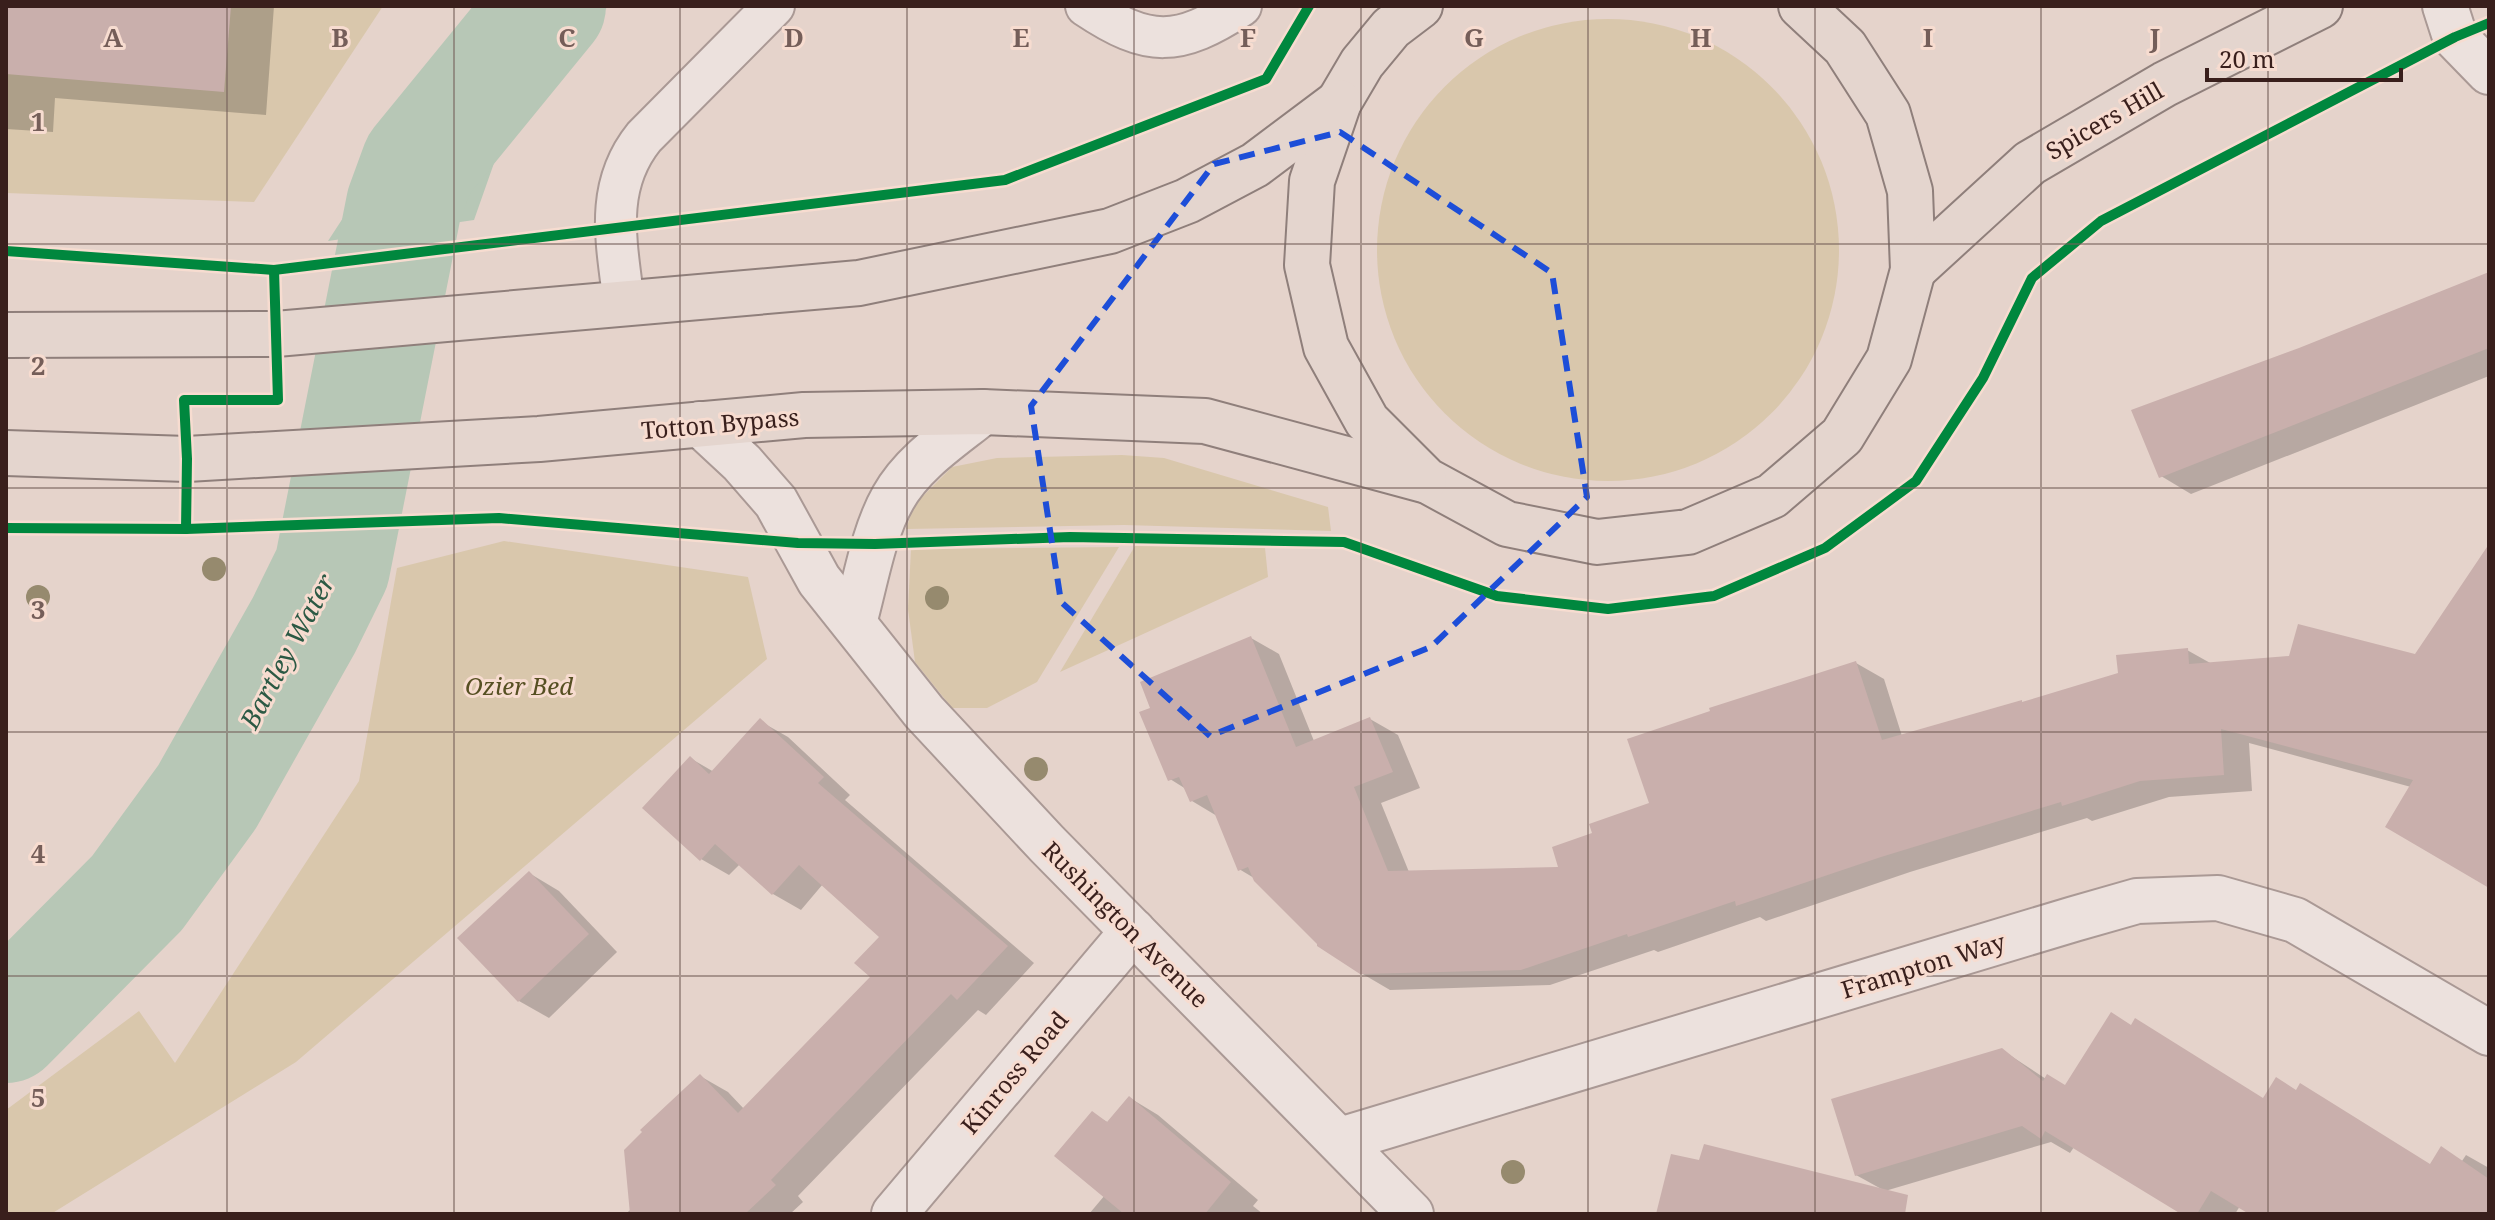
<svg xmlns="http://www.w3.org/2000/svg" width="2495" height="1220" viewBox="0 0 2495 1220" font-family="'Noto Serif',serif">
<style>
.green{fill:#d9c7ac}
.water{fill:#b7c7b6}
.shadow{fill:#0003}
.lines{fill:none;stroke-linecap:round;stroke-linejoin:round}
.river{stroke:#b7c7b6;stroke-width:116}
.building{fill:#c9afac}
.service-casing{stroke:#aa9995;stroke-width:44}
.minor-casing{stroke:#aa9995;stroke-width:48}
.primary-casing{stroke:#8f7f7b;stroke-width:48}
.service{stroke:#ece1dd;stroke-width:40}
.minor{stroke:#ece1dd;stroke-width:44}
.primary{stroke:#e4d5ce;stroke-width:44}
.cycleway-casing{stroke:#f7dcd0;stroke-width:15}
.cycleway{stroke:#00873e;stroke-width:10}
.tree{fill:#968a6e}
.marked{fill:none;stroke:#1d4ed8;stroke-width:6;stroke-dasharray:16 10;stroke-linejoin:round}
.grid{fill:none;stroke:#755e59;stroke-width:2;stroke-opacity:0.55}
.labels{text-anchor:middle;dominant-baseline:central;stroke-width:6;stroke-linejoin:round;paint-order:stroke}
.street-label{font-size:24px;fill:#391f1c;stroke:#f7dcd0}
.park-label{font-size:24px;font-style:italic;fill:#564f22;stroke:#f7dcd0}
.water-label{font-size:26px;font-style:italic;fill:#2b5944;stroke:#f7dcd0}
.grid-label{font-size:26px;text-anchor:middle;font-weight:bold;fill:#755e59;stroke:#f7dcd0;stroke-width:6;stroke-linejoin:round;paint-order:stroke}
</style>
<rect width="100%" height="100%" fill="#e5d3cb"/>
<g class="green">
<path d="M6,6H383L254,202L6,193Z"/>
<circle cx="1608" cy="250" r="231"/>
<path d="M1122,455L1164,458L1328,507L1331,531L1124,525L906,529L914,505L952,467L997,458Z"/>
<path d="M504,541L748,577L767,659L296,1062L51,1214H6V1110L139,1011L175,1063L359,781L397,568Z"/>
<path d="M1135,546L1265,548L1268,577L1060,672Z"/>
<path d="M1119,547L1037,682L987,708H952L915,662L908,609L911,549Z"/>
</g>
<path class="water" d="M481,6H608L499,149L474,220L328,241Z"/>
<g class="shadow">
<path d="M6,6H274L266,115L55,98L53,132L6,129Z"/>
<path d="M2489,274V376L2191,494L2161,476L2300,350Z"/>
<path d="M1251,638L1279,654L1314,741L1370,719L1398,735L1420,788L1381,803L1409,872L1561,869L1595,834L1651,804L1856,663L1884,679L1902,736L2025,704L2120,674L2187,650L2212,664L2489,693V886L2411,787L2249,743L2252,791L2169,797L2092,821L2087,818L1910,872L1766,921L1760,917L1658,952L1654,950L1550,985L1390,990L1361,973L1254,878L1239,869L1217,816L1192,801L1186,789L1170,779L1153,709Z"/>
<path d="M760,721L788,737L850,795L845,800L1034,963L986,1015L978,1010L798,1196L803,1202L790,1214H625L633,1208L700,1076L728,1092L745,1110L873,977L882,936L823,884L801,910L773,894L740,864L729,875L701,859L690,758L714,772Z"/>
<path d="M529,873L559,891L617,952L549,1018L519,1001Z"/>
<path d="M2002,1050L2046,1079L2066,1087L2263,1099L2430,1165L2462,1161L2466,1155L2489,1168V1214H2253L2240,1206L2235,1214H2185L2074,1147L2070,1153L2051,1142L1885,1191L1856,1175Z"/>
<path d="M1130,1098L1158,1115L1258,1200L1253,1206L1263,1214H1089L1105,1195L1093,1114L1109,1123Z"/>
</g>
<g class="lines">
<path class="river" d="M6,1025L137,893L207,797L304,625L332,568L404,205L419,164L548,6"/>
</g>
<g class="building">
<path d="M6,6H231L224,92L6,74Z"/>
<path d="M2489,272V348L2159,478L2131,410L2299,348Z"/>
<path d="M2489,544V888L2385,827L2413,780L2221,729L2224,775L2140,781L2062,806L2061,802L1881,857L1736,906L1735,901L1628,937L1627,934L1521,970L1360,974L1317,946V944L1254,881L1248,867L1238,871L1207,795L1190,802L1179,777L1168,781L1139,712L1150,708L1140,682L1251,636L1296,747L1370,717L1393,772L1354,787L1388,871L1558,867L1552,847L1592,833L1589,824L1649,803L1627,739L1710,711L1709,708L1856,661L1882,740L2022,700V702L2118,673L2116,655L2188,648L2189,664L2289,656L2298,624L2415,654Z"/>
<path d="M760,718L824,777L818,783L1008,946L957,1000L951,994L771,1180L776,1185L745,1214H630L624,1150L642,1132L640,1130L700,1074L738,1113L870,977L854,963L879,937L799,865L772,895L715,844L700,861L642,808L690,756L709,774Z"/>
<path d="M529,871L589,934L518,1002L457,938Z"/>
<path d="M2111,1012L2131,1025L2135,1018L2263,1098L2276,1077L2296,1090L2300,1083L2430,1164L2441,1146L2489,1179V1214H2249L2211,1191L2197,1214H2181L2045,1131L2041,1139L2022,1126L1855,1176L1831,1099L2002,1048L2043,1081L2047,1074L2065,1085Z"/>
<path d="M1129,1096L1231,1182L1205,1214H1124L1054,1156L1092,1111L1107,1122Z"/>
<path d="M1704,1144L1908,1195L1905,1214H1656L1671,1154L1699,1160Z"/>
</g>
<g class="lines">
<defs>
<g id="service">
<path d="M1086,6C1149,48 1178,47 1241,6"/>
<path d="M624,304C617,244 603,188 644,137L774,6"/>
</g>
<g id="minor">
<path d="M2445,6L2455,37L2489,72"/>
<path d="M700,424L742,463L776,502L819,580L924,712L1047,844L1411,1214"/>
<path d="M854,623C865,584 873,533 893,498C913,462 952,437 983,412"/>
<path d="M1340,1140L2074,919L2137,901L2218,898L2295,920L2489,1033"/>
<path d="M894,1214L1133,931"/>
</g>
<g id="primary">
<path d="M1420,6L1391,28L1362,63L1339,102L1312,181L1307,265L1326,347L1367,421L1426,480L1507,524L1597,542L1688,532L1772,496L1842,436L1889,359L1913,270L1910,191L1888,114L1845,47L1801,6"/>
<path d="M1913,270L2030,163L2165,84L2320,6"/>
<path d="M6,335L276,334L859,283L1110,231L1187,201L1255,165L1339,102"/>
<path d="M6,453L187,459L539,439L804,415L983,412L1205,421L1424,480"/>
</g>
</defs>
<use href="#service" class="service-casing"/>
<use href="#minor" class="minor-casing"/>
<use href="#primary" class="primary-casing"/>
<use href="#service" class="service"/>
<use href="#minor" class="minor"/>
<use href="#primary" class="primary"/>
<defs>
<g id="cycleway">
<path d="M6,251L274,270L1005,180L1266,79L1309,6"/>
<path d="M6,528L186,529L499,518L798,543L875,544L1070,537L1344,542L1497,596L1608,609L1714,596L1825,548L1916,481L1983,378L2032,278L2101,221L2455,37L2489,23"/>
<path d="M186,529L187,459L184,400H278L274,270"/>
</g>
</defs>
<use href="#cycleway" class="cycleway-casing"/>
<use href="#cycleway" class="cycleway"/>
</g>
<g class="tree">
<circle cx="214" cy="569" r="12"/>
<circle cx="38" cy="597" r="12"/>
<circle cx="937" cy="598" r="12"/>
<circle cx="1036" cy="769" r="12"/>
<circle cx="1513" cy="1172" r="12"/>
</g>
<path class="marked" d="M1340,132L1552,273L1587,497L1431,647L1210,736L1061,602L1031,406L1214,164Z"/>
<path class="grid" d="M227,6V1214M454,6V1214M680,6V1214M907,6V1214M1134,6V1214M1361,6V1214M1588,6V1214M1815,6V1214M2041,6V1214M2268,6V1214M6,244H2489M6,488H2489M6,732H2489M6,976H2489"/>
<g class="labels">
<g class="street-label">
<text transform="translate(2104 120) rotate(-30)">Spicers Hill</text>
<text transform="translate(720 423) rotate(-5)">Totton Bypass</text>
<text transform="translate(1126 924) rotate(45)">Rushington Avenue</text>
<text transform="translate(1923 965) rotate(-17)">Frampton Way</text>
<text transform="translate(1014 1072) rotate(-50)">Kinross Road</text>
</g>
<g class="park-label">
<text x="519" y="685">Ozier Bed</text>
</g>
<g class="water-label">
<text transform="translate(287 651) rotate(-62)">Bartley Water</text>
</g>
</g>
<g class="grid-label">
<text x="113" y="47">A</text>
<text x="340" y="47">B</text>
<text x="567" y="47">C</text>
<text x="794" y="47">D</text>
<text x="1021" y="47">E</text>
<text x="1248" y="47">F</text>
<text x="1474" y="47">G</text>
<text x="1701" y="47">H</text>
<text x="1928" y="47">I</text>
<text x="2155" y="47">J</text>
<text x="38" y="131">1</text>
<text x="38" y="375">2</text>
<text x="38" y="619">3</text>
<text x="38" y="863">4</text>
<text x="38" y="1107">5</text>
</g>
<rect width="2495" height="1220" fill="none" stroke="#391f1c" stroke-width="16"/>
<path d="M2207 68v12h194v-12" fill="none" stroke="#391f1c" stroke-width="4"/>
<text x="2219" y="68" font-size="24" fill="#391f1c" stroke="#f7dcd0" stroke-width="6" paint-order="stroke">20 m</text>
</svg>
